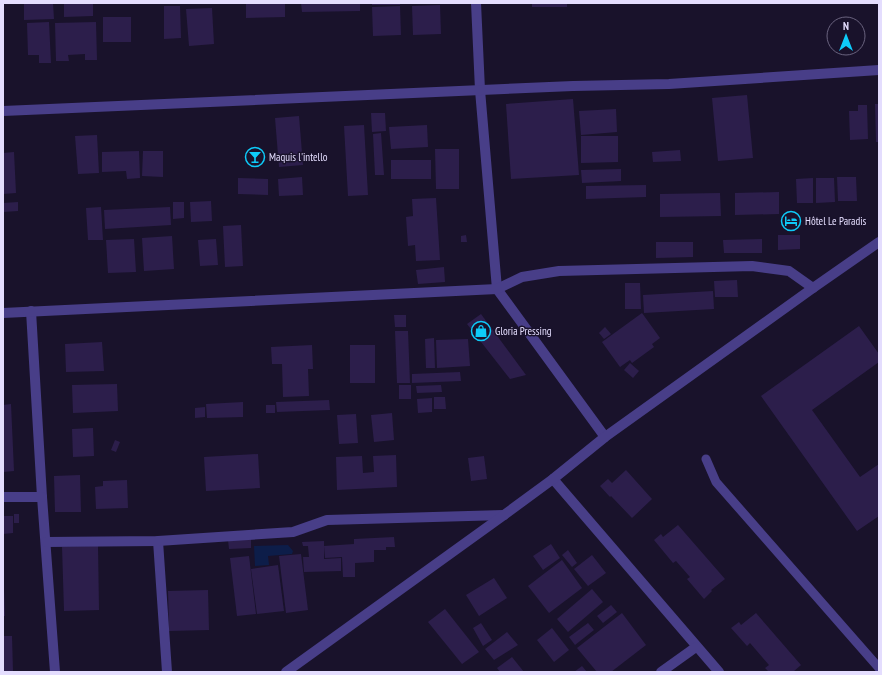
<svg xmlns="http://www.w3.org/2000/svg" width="882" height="675" viewBox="0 0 882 675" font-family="'PT Sans Narrow',sans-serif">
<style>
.water{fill:#0d1d49}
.building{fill:#2c1e4b}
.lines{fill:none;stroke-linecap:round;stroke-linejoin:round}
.lane{stroke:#483e88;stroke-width:9}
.street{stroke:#483e88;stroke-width:10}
.labels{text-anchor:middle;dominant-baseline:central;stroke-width:3;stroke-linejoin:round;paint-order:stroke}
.poi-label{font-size:11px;fill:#e4ddfe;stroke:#19122b;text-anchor:start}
</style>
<rect width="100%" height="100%" fill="#19122b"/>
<path class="water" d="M288,545L293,551L292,554L268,556L269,565L255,566L254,546Z"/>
<g class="building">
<path d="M24,3H53L54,19L24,20Z"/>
<path d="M64,3H93V16L64,17Z"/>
<path d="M246,3H285V17L246,18Z"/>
<path d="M301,3H360V11L302,12Z"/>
<rect x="372" y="3" width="28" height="2"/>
<rect x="532" y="3" width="35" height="4"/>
<path d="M440,5L441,34L413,35L412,6Z"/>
<path d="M164,6H180L181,38L164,39Z"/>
<path d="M400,6L401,35L373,36L372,7Z"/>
<path d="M212,8L214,44L189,46L186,9Z"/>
<rect x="103" y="17" width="28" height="25"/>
<path d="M49,22L51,63H39V55H28L27,23Z"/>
<path d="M96,22L97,60H85V54L68,55L69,61H56L55,23Z"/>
<path d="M747,95L753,158L718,161L712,98Z"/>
<path d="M573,99L579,175L511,179L506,104Z"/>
<path d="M875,104H879V142H876Z"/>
<path d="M858,105H867L868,139L850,140L849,111H858Z"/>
<path d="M616,109L617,132L581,135L579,111Z"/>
<path d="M371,113H385L386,131L372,132Z"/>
<path d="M299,116L303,165L279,167L275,118Z"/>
<path d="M364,125L368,195L348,196L344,126Z"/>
<path d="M427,125L428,147L391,149L389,127Z"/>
<path d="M381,133L384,175H375L373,134Z"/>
<path d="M97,135L99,173L78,174L75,136Z"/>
<path d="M581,136H618V162L581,163Z"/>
<path d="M435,149H459V189H436Z"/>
<path d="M680,150L681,161L653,162L652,152Z"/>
<path d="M139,151L140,178L127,179L126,171L102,172V152Z"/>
<path d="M143,151H163V177L142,176Z"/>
<path d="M14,152L16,193L3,194V153Z"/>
<rect x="391" y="160" width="40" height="19"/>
<path d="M621,169V181L582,183L581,170Z"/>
<path d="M302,177L303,195L279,196L278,179Z"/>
<path d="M837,177H856L857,201H838Z"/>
<path d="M238,178L268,179V195L238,194Z"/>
<path d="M813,178V203H797L796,179Z"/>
<path d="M816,178H834L835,202L816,203Z"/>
<path d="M646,185V197L586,199V186Z"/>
<path d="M779,192V214L735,215V193Z"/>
<path d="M720,193L721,216L660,217V194Z"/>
<path d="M436,198L440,260L416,261L415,245L408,246L406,217L413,216L412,199Z"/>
<path d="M211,201L212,221L191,222L190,202Z"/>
<path d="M18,202V211L3,212V203Z"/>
<path d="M173,202H184V218L173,219Z"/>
<path d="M101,207L103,240H88L86,208Z"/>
<path d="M170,207L171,225L105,229L104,210Z"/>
<path d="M241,225L243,266L225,267L223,226Z"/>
<path d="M466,235L467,242H461V236Z"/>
<path d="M778,235H800V249L778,250Z"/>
<path d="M172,236L174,269L144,271L142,238Z"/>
<path d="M134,239L136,272L108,273L106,240Z"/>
<path d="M216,239L218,265L200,266L198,240Z"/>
<path d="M762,239V253H724L723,240Z"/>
<path d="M656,242H693V257L656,258Z"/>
<path d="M444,267L445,282L418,284L416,270Z"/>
<path d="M737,280L738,297H715L714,281Z"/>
<path d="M625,283H640L641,309H625Z"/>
<path d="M713,291L714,309L644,313L643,295Z"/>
<path d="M642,313L660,338L652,344L654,347L632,363L630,360L620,367L602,342Z"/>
<path d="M481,314L526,375L510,379L467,324Z"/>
<path d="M394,315H406V327H395Z"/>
<path d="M859,326L879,354V362L812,410L860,477L879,464V516L857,531L761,396Z"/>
<path d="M605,327L611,334L604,339L599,333Z"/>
<path d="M395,331H408L410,383H397Z"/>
<path d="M434,338L435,368H426L425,339Z"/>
<path d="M468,339L470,366L437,368L436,340Z"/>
<path d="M102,342L104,371L66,372L65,344Z"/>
<path d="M312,345L313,369H308L309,396L283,397L282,364H272L271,347Z"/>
<rect x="350" y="345" width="25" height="38"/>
<path d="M630,363L639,371L633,378L624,370Z"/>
<path d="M460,372L461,381L412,383V374Z"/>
<path d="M117,384L118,411L73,413L72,385Z"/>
<rect x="399" y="385" width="12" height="14"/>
<path d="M441,385L442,392L417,393L416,386Z"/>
<path d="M434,397H445L446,409H434Z"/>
<path d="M432,398V412L418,413L417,399Z"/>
<path d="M329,400L330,410L277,412L276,402Z"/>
<path d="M243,402V417L207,418L206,404Z"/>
<path d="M11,404L14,471L3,472V405Z"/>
<rect x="266" y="405" width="9" height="8"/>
<path d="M205,407V417L195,418V408Z"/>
<path d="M392,413L394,440L374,442L371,415Z"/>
<path d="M356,414L358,443L339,444L337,415Z"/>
<path d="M93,428L94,456L73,457L72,429Z"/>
<path d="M115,440L120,442L116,452L111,450Z"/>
<path d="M258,454L260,488L206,491L204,457Z"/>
<path d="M396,455L397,487L337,490L336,457L362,456L363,473L374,472L373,456Z"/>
<path d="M484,456L487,479L471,481L468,458Z"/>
<path d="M626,470L652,499L632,518L611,496L610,497L600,486L608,479L612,483Z"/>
<path d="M80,475L81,512H55L54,476Z"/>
<path d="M127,480L128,508L96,509L95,487L103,486V481Z"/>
<rect x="14" y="514" width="5" height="9"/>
<path d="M3,516H13V533L3,534Z"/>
<path d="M678,525L725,579L711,590L712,591L704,599L687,579L690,577L676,561L673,563L654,540L661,534L663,537Z"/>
<path d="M394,537L395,547H386V550H374V562L355,563V577H343L342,557L325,558L324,546L354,544V539Z"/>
<path d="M251,539V548L229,549L228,540Z"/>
<path d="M324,541V559L341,558V571L304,572L303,557H309L308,546H303L302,542Z"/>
<path d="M551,544L560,558L543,570L533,556Z"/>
<path d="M98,546L99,610L64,611L62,547Z"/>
<path d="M568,550L577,563L572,567L562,555Z"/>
<path d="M301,554L308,610L286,613L279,556Z"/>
<path d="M592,555L606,573L588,586L574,569Z"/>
<path d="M249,556L256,614L237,616L230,558Z"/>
<path d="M562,560L582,588L549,613L528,586Z"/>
<path d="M278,565L284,611L257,614L251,569Z"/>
<path d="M494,578L507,598L479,616L466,595Z"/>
<path d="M3,589H4L5,616H3Z"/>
<path d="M592,589L603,602L568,632L557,619Z"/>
<path d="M208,590L209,630L169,631L168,591Z"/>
<path d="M611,605L617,612L603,623L597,616Z"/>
<path d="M445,609L479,652L462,664L428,622Z"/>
<path d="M622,613L646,645L611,672H597L577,648Z"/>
<path d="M756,613L801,665L793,672H769L765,668L769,665L750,643L747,646L731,628L739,622L741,625Z"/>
<path d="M481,623L492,640L483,646L473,628Z"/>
<path d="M588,623L594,630L575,645L569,637Z"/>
<path d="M552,628L569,650L554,662L537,640Z"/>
<path d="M507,632L518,645L494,660L485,649Z"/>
<path d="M3,636H12L13,672H3Z"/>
<path d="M512,657L524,672H500L497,668Z"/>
<path d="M582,666L587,672H574Z"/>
</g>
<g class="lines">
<path class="lane" d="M706,459L716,482L879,668"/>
<g class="street">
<path d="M476,3L480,90L497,289L605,437"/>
<path d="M3,111L573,86L669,84L879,70"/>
<path d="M31,311L42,497L55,672"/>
<path d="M3,313L497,289L522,277L559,271L752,266L789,271L813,288"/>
<path d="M553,479L719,672"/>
<path d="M3,497H42"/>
<path d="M158,541L167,672"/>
<path d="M46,542L158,541L293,532L327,520L504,515"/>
<path d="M286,672L504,515L553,479L605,437L813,288L879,242"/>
<path d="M661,672L696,647"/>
</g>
</g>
<defs>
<symbol id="bar-ring" viewBox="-11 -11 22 22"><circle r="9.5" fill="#19122b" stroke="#0ecbf9" stroke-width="1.5"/><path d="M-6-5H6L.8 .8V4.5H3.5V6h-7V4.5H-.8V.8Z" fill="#0ecbf9"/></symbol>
<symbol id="hotel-ring" viewBox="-11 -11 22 22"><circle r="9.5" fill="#19122b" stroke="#0ecbf9" stroke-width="1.5"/><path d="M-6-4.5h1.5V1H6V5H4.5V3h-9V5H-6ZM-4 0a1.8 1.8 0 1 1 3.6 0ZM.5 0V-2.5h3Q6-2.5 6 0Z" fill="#0ecbf9"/></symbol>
<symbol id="shop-ring" viewBox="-11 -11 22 22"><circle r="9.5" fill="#19122b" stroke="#0ecbf9" stroke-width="1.5"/><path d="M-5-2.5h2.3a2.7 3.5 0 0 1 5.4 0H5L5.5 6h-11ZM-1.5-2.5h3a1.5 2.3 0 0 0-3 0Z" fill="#0ecbf9"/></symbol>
</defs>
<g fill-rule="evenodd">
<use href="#bar-ring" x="244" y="146" width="22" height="22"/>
<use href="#hotel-ring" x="780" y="210" width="22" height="22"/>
<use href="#shop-ring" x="470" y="320" width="22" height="22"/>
</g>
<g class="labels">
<g class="poi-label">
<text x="269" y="157">Maquis l'intello</text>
<text x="805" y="221">Hôtel Le Paradis</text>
<text x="495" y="331">Gloria Pressing</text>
</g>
</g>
<rect width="882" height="675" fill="none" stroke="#e4ddfe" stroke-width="8"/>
<g transform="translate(846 36)"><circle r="19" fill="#19122b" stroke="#6a637f"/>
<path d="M0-3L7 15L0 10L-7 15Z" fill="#0ecbf9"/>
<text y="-6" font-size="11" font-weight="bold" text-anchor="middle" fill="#e4ddfe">N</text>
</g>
</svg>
